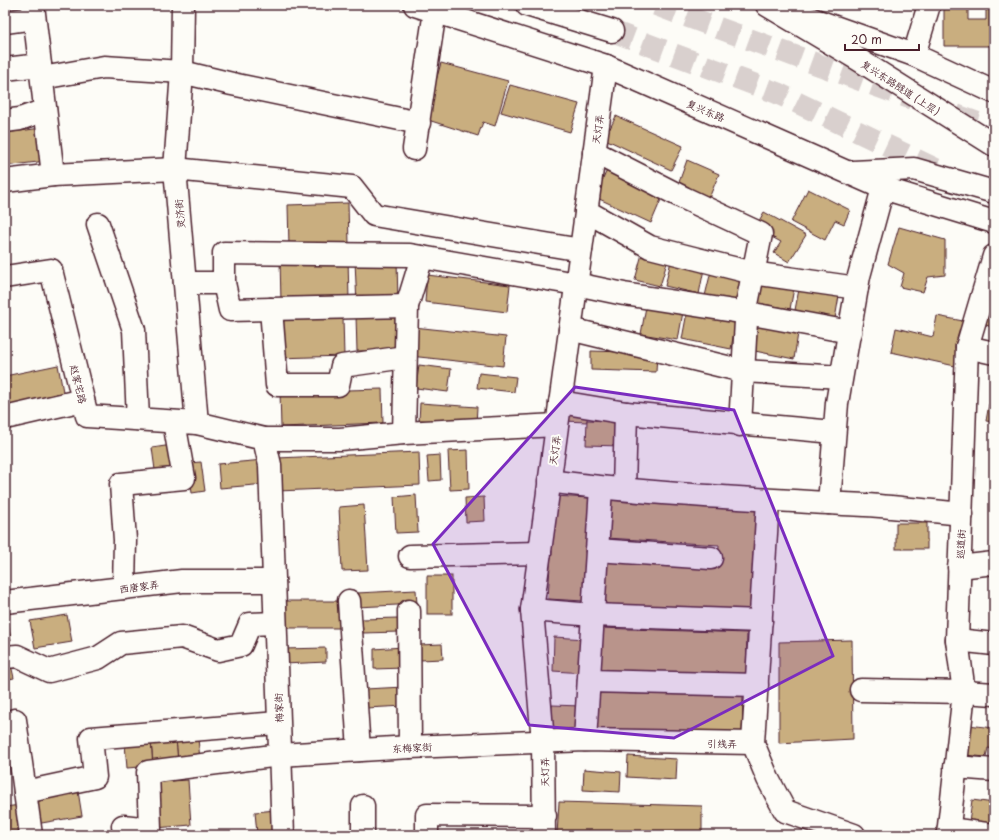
<svg xmlns="http://www.w3.org/2000/svg" width="999" height="840" viewBox="0 0 999 840" font-family="'Playpen Sans','LXGW WenKai TC',sans-serif">
<style>
.building{fill:#c9ae7f;stroke:#4a1f2b}
.lines{fill:none;stroke-linecap:round;stroke-linejoin:round}
.major-tunnel{stroke:#d9d0ce;stroke-width:22;stroke-dasharray:22 11;stroke-linecap:butt}
.minor-casing{stroke:#4a1f2b;stroke-width:25}
.major-casing{stroke:#4a1f2b;stroke-width:25}
.minor{stroke:#fdfcf7;stroke-width:22}
.major{stroke:#fdfcf7;stroke-width:22}
.marked{fill:#7b2cbf;fill-opacity:0.2;stroke:#7b2cbf;stroke-width:3;stroke-linejoin:round}
.labels{text-anchor:middle;dominant-baseline:central;stroke-width:4;stroke-linejoin:round;paint-order:stroke}
.street-label{font-size:10px;fill:#4a1f2b;stroke:#fdfcf7}
</style>
<rect width="100%" height="100%" fill="#fdfcf7"/>
<filter id="ink" filterUnits="userSpaceOnUse"><feTurbulence type="fractalNoise" baseFrequency=".025" numOctaves="2"/><feDisplacementMap in="SourceGraphic" scale="8" xChannelSelector="R" yChannelSelector="G"/><feConvolveMatrix kernelMatrix="1 2 1 2 8 2 1 2 1" color-interpolation-filters="sRGB"/></filter>
<g filter="url(#ink)">
<g class="building">
<path d="M944,5H968V20H986V5H994V46H944Z"/>
<path d="M441,63L508,81L495,126L483,122L478,136L425,119Z"/>
<path d="M510,85L579,104L570,132L501,112Z"/>
<path d="M616,116L683,146L671,170L605,139Z"/>
<path d="M41,128L46,161L5,166V133Z"/>
<path d="M687,160L719,174L709,198L678,185Z"/>
<path d="M607,170L663,195L651,223L595,197Z"/>
<path d="M808,189L850,210L844,224L835,220L825,240L791,222Z"/>
<path d="M348,203L349,245L289,247L288,205Z"/>
<path d="M764,212L806,235L789,262L774,253L781,242L755,228Z"/>
<path d="M899,227L945,240V275L928,277L923,292L900,287L904,273L888,264Z"/>
<path d="M643,250L669,256L660,286L635,280Z"/>
<path d="M672,257L705,264L699,294L665,286Z"/>
<path d="M348,258L349,300L281,302L280,260Z"/>
<path d="M397,260L398,304L357,306L355,261Z"/>
<path d="M712,267L745,274L739,302L705,296Z"/>
<path d="M427,275L510,285L507,312L425,302Z"/>
<path d="M757,276L795,283L790,309L752,302Z"/>
<path d="M800,284L840,290L835,319L795,310Z"/>
<path d="M994,298V328L986,325Z"/>
<path d="M647,301L684,306L678,340L641,334Z"/>
<path d="M688,307L737,314L731,349L682,339Z"/>
<path d="M395,315L396,350L357,351L356,316Z"/>
<path d="M937,316L963,321L955,366L891,352L896,328L933,337Z"/>
<path d="M343,318L344,356L278,358L277,320Z"/>
<path d="M754,320L799,327L794,359L750,350Z"/>
<path d="M414,327L506,337L503,366L410,356Z"/>
<path d="M591,351L657,353L656,372L591,370Z"/>
<path d="M58,365L64,397L5,409V376Z"/>
<path d="M419,365L451,369L448,392L416,388Z"/>
<path d="M479,373L516,377L514,392L477,388Z"/>
<path d="M382,389L383,423L281,427L280,392Z"/>
<path d="M420,403L477,407L476,424L419,420Z"/>
<path d="M989,404L994,405V422L986,421Z"/>
<path d="M563,410L587,411V422L563,421Z"/>
<path d="M587,420L621,421L620,446L586,445Z"/>
<path d="M172,445L176,474L156,477L152,448Z"/>
<path d="M468,450L469,489L450,490L448,451Z"/>
<path d="M419,452L420,485L278,491L277,458Z"/>
<path d="M440,455L441,480L429,481L427,456Z"/>
<path d="M264,460L266,484L220,488L218,464Z"/>
<path d="M201,462L205,491L192,493L188,463Z"/>
<path d="M416,495L418,532L396,533L394,497Z"/>
<path d="M554,496L589,498L584,601L548,599Z"/>
<path d="M484,497L485,521L466,522L465,498Z"/>
<path d="M609,498L756,507L751,615L603,604L606,559L718,567L719,545L607,538Z"/>
<path d="M364,505L368,570L342,571L339,507Z"/>
<rect x="896" y="523" width="31" height="26"/>
<rect x="427" y="576" width="25" height="38"/>
<path d="M416,590L417,604L357,607V593Z"/>
<rect x="282" y="601" width="60" height="27"/>
<path d="M67,615L72,642L35,648L30,621Z"/>
<path d="M398,618L399,632L363,633L362,619Z"/>
<path d="M5,623H8L11,640L5,641Z"/>
<path d="M599,628L747,633L746,677L598,670Z"/>
<path d="M554,637L586,639L584,673L553,671Z"/>
<path d="M852,640L853,739L779,743V642Z"/>
<path d="M442,644L443,659L420,660L419,645Z"/>
<path d="M403,647L404,668L374,669V649Z"/>
<path d="M326,648V662L284,664L283,649Z"/>
<path d="M10,660L14,678L5,680V661Z"/>
<path d="M404,687L405,706L366,708L365,689Z"/>
<path d="M598,693L743,696L742,737L597,733Z"/>
<path d="M552,705L581,706L580,733L551,732Z"/>
<path d="M968,725L994,728V749L988,748L986,757L964,755Z"/>
<path d="M198,738L200,760L178,762L176,739Z"/>
<path d="M176,739L178,762L153,764L151,741Z"/>
<path d="M151,741L153,766L127,768L125,744Z"/>
<path d="M628,756L677,759L676,780L627,777Z"/>
<path d="M584,769L621,772L620,792L583,790Z"/>
<path d="M188,780L191,825L156,828L153,782Z"/>
<path d="M78,791L82,816L36,824L31,799Z"/>
<path d="M972,800L994,803V826L969,823Z"/>
<path d="M559,802L702,806V835H557Z"/>
<path d="M20,805L24,831L5,834V807Z"/>
<path d="M276,810L278,832L257,834L255,812Z"/>
<path d="M206,831V835H180V832Z"/>
</g>
<g class="lines">
<g class="major-tunnel">
<path d="M656,5L912,99"/>
<path d="M612,31L777,93L940,171"/>
<path d="M956,115L994,129"/>
</g>
<defs>
<g id="minor">
<path d="M33,5L53,175"/>
<path d="M183,5L182,72L175,169L197,423"/>
<path d="M5,22L34,18"/>
<path d="M914,55L929,5"/>
<path d="M5,69L40,65"/>
<path d="M42,78L104,67L182,72L232,84L419,123"/>
<path d="M5,121L20,119L45,110"/>
<path d="M414,149L435,11"/>
<path d="M594,152L684,198L761,234L747,304L740,425"/>
<path d="M5,181L53,175L175,169L352,187L374,215L581,250"/>
<path d="M586,211L650,247L753,273L857,288"/>
<path d="M98,224L134,330L138,419"/>
<path d="M5,277L51,270L87,416L197,423L264,439H340L404,433L557,425"/>
<path d="M185,283H224V253L410,255L576,284L624,294L747,313L850,332"/>
<path d="M224,283L230,310L407,306"/>
<path d="M271,309L277,385H338L342,366L405,357"/>
<path d="M570,329L743,371L841,377"/>
<path d="M967,347L994,353"/>
<path d="M560,402L626,413L834,432"/>
<path d="M5,418L83,400"/>
<path d="M404,433L407,306L422,257"/>
<path d="M264,439L270,465L283,835"/>
<path d="M549,481C654,495 759,499 865,505C897,507 929,511 962,514"/>
<path d="M624,489L626,413"/>
<path d="M768,501L753,743L768,779L785,811L854,835"/>
<path d="M829,503L837,403L859,276L883,188"/>
<path d="M597,550L711,558"/>
<path d="M410,556L540,553"/>
<path d="M959,567L994,563"/>
<path d="M124,588L125,540L121,484L184,478L174,422"/>
<path d="M349,601L359,750"/>
<path d="M5,602L182,581H274"/>
<path d="M532,610L593,615L761,621"/>
<path d="M409,611L410,747"/>
<path d="M957,640L994,644"/>
<path d="M5,657L17,656L49,671L98,658L121,643L182,637L218,650L241,645L250,624L275,623"/>
<path d="M589,681L757,685"/>
<path d="M861,690L964,692L994,694"/>
<path d="M15,720L31,835"/>
<path d="M585,740L601,488"/>
<path d="M955,767L994,770"/>
<path d="M25,792L95,777L91,738L278,723"/>
<path d="M363,806V835"/>
<path d="M949,829L994,835"/>
<path d="M125,835L123,826L150,829L148,772L280,755L410,747L585,740L753,743"/>
<path d="M427,835V815L545,816"/>
<path d="M544,835L543,742L532,610L606,66"/>
<path d="M948,835L964,692L957,640L967,347L994,256"/>
</g>
<g id="major">
<path d="M415,5L606,66L883,188L994,222"/>
<path d="M527,5L612,31"/>
<path d="M767,5L856,58L994,145"/>
<path d="M804,16L914,55L994,92"/>
<path d="M853,172L914,169L994,192"/>
</g>
</defs>
<use href="#minor" class="minor-casing"/>
<use href="#major" class="major-casing"/>
<use href="#minor" class="minor"/>
<use href="#major" class="major"/>
</g>
</g>
<path class="marked" d="M575,387L734,410L833,656L674,738L529,725L433,544Z"/>
<g class="labels">
<g class="street-label">
<text transform="translate(901 87) rotate(33)">复兴东路隧道 (上层)</text>
<text transform="translate(706 110) rotate(23)">复兴东路</text>
<text transform="translate(597 129) rotate(-82)">天灯弄</text>
<text transform="translate(179 214) rotate(-95)">灵济街</text>
<text transform="translate(79 384) rotate(76)">赵家宅路</text>
<text transform="translate(554 450) rotate(-82)">天灯弄</text>
<text transform="translate(960 544) rotate(-88)">巡道街</text>
<text transform="translate(139 586) rotate(-7)">西唐家弄</text>
<text transform="translate(278 708) rotate(-92)">梅家街</text>
<text transform="translate(722 743) rotate(1)">引线弄</text>
<text transform="translate(412 747) rotate(-3)">东梅家街</text>
<text transform="translate(544 772) rotate(-91)">天灯弄</text>
</g>
</g>
<rect width="999" height="840" fill="none" stroke="#fdfcf7" stroke-width="20"/>
<rect x="10" y="10" width="979" height="820" fill="none" stroke="#4a1f2b" stroke-width="1.5" filter="url(#ink)"/>
<path d="M845 44v6h74v-6" fill="none" stroke="#4a1f2b" stroke-width="2"/>
<text x="851" y="44" font-size="12" fill="#4a1f2b" stroke="#fdfcf7" stroke-width="3" paint-order="stroke">20 m</text>
</svg>
